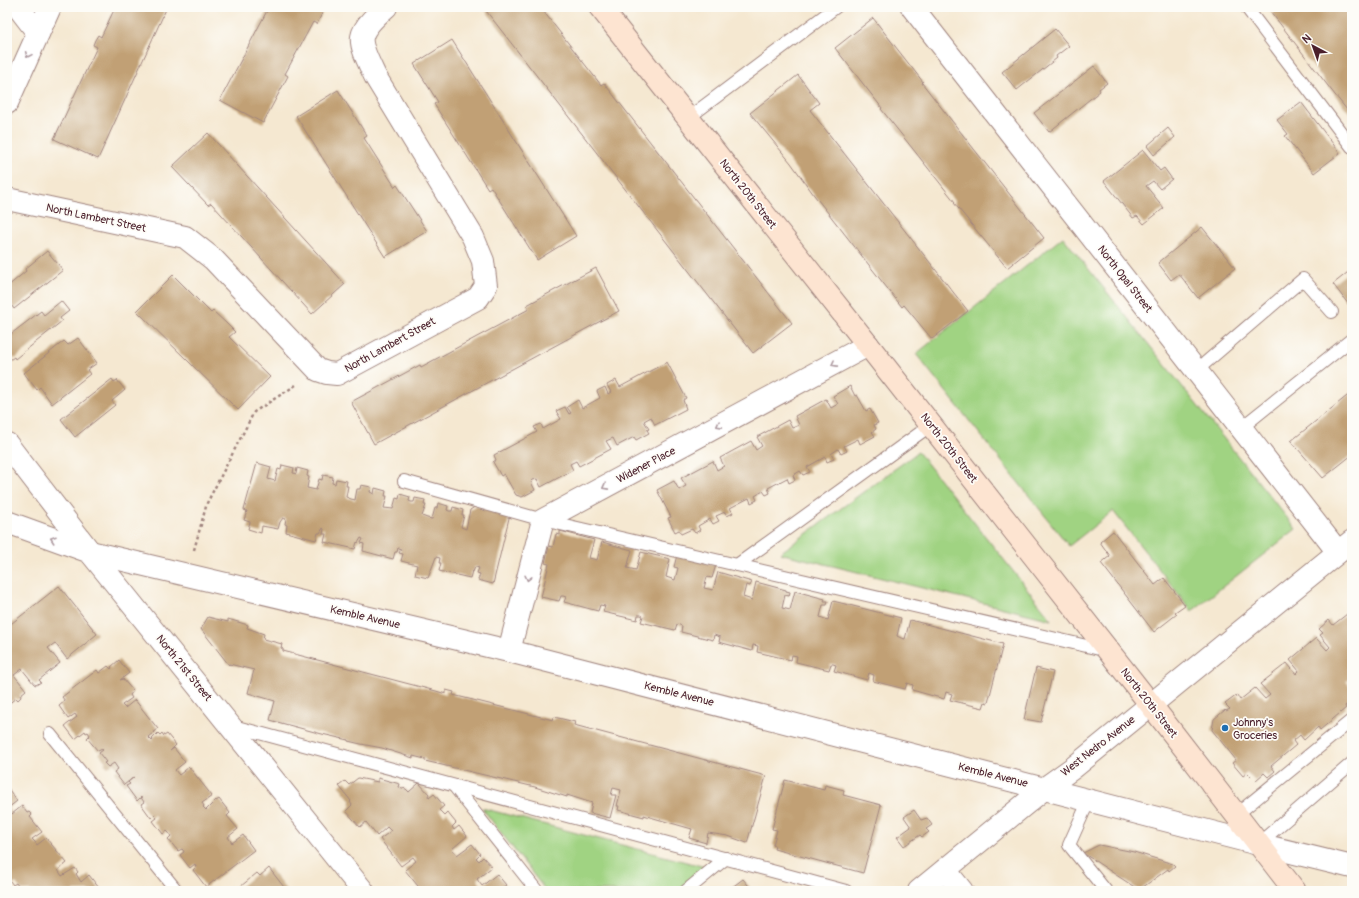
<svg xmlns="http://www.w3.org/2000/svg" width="1359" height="898" viewBox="0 0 1359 898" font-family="Pangolin,sans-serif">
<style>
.green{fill:#a0d382;stroke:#757956}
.building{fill:#c1a074}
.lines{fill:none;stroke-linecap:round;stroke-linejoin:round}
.lane-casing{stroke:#a0847e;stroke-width:14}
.street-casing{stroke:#a0847e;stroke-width:24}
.secondary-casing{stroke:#a0847e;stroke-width:24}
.path{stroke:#a0847e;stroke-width:2.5;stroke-dasharray:3 3;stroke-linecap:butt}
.lane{stroke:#fff;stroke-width:12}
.street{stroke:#fff;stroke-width:22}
.secondary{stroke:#fde4d1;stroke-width:22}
.oneway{stroke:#ae9aa0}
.poi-dot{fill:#1f6fb2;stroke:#fdfcf7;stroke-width:1.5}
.labels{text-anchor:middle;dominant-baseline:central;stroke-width:3.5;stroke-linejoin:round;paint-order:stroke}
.street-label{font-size:11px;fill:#4a1f2b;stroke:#fdfcf7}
.poi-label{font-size:11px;fill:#4a1f2b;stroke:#fdfcf7;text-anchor:start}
</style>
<rect width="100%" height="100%" fill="#fdfcf7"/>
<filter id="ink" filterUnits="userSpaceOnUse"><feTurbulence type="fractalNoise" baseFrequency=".025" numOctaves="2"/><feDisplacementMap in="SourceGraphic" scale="8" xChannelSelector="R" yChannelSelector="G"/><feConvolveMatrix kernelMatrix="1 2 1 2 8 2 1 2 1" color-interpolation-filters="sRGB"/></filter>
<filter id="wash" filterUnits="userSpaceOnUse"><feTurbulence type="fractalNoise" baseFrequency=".012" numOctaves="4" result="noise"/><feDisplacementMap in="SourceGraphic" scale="16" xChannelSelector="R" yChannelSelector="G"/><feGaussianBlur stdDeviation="0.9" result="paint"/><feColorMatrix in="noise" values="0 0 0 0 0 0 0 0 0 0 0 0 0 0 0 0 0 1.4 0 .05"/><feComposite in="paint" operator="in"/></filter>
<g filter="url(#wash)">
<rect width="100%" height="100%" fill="#f5e8d1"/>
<g class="green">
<path d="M1063,237L1296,529L1192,611L1113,511L1069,546L916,354Z"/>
<path d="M918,452L1052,620L780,553Z"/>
<path d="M482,808L709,868L682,891H546Z"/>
</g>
<g id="blocks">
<g class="building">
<path d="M111,7H167L98,159L54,139L97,47L93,45L95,40L98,35L101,37L114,10L110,8Z"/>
<path d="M269,7H325L317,24L313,22L285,74L288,76L263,123L220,100Z"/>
<path d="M483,7H540L601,85L604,83L792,323L753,353Z"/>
<path d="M1267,7H1352V116L1335,95Z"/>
<path d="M873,18L923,82L922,83L1044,238L1007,268L954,203L955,202L897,129L881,109L882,108L835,48Z"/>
<path d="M1055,29L1069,46L1056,56L1057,58L1017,90L1002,72Z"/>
<path d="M452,40L576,236L537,260L491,187L488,189L434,104L438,102L414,64Z"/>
<path d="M1094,66L1107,83L1099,89L1100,91L1049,132L1034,113Z"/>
<path d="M798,75L819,103L810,110L968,311L932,339L904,305L902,307L814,195L791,163L750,113Z"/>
<path d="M338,90L367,136L364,138L395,187L397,185L427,231L385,257L296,116Z"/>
<path d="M1301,102L1340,153L1314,173L1285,136L1288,134L1277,120Z"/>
<path d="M1168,128L1175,137L1154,155L1147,146Z"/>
<path d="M208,133L345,284L312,314L211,203L208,205L172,167Z"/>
<path d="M1143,150L1160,171L1164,168L1172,179L1160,189L1153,181L1146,186L1164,208L1144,224L1137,216L1133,218L1104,181Z"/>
<path d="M1202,227L1235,268L1198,298L1179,274L1171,280L1158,263Z"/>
<path d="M47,251L63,270L14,309L7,299V287L26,271L25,269Z"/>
<path d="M596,268L619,311L374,444L351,402L420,365L421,367L529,309L527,305Z"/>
<path d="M1352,269V309L1333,284Z"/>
<path d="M173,275L211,313L213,311L227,324L235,332L229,337L270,377L238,410L137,311Z"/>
<path d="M61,301L69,311L60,318L62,321L15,359L14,357L7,362V337L41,311L44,315Z"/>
<path d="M78,338L97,363L87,370L90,374L52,404L40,387L37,390L24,373L64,341L68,345Z"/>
<path d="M667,362L686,398L683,400L686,409L655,425L651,417L644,421L649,429L647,430L649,433L636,440L634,437L617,446L613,438L606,441L611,449L579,466L576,461L570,464L573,470L541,487L537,479L533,480L531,482L535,490L522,497L516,495L504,474L501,476L493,462L496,460L494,455L537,432L534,427L541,424L543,429L561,419L556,411L565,407L569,414L571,413L567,407L578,400L582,408L600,398L597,391L605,387L608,394L611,392L607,385L616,380L620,387Z"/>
<path d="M112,379L114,382L117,380L125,390L112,401L115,405L75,437L61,419Z"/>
<path d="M850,386L855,396L857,395L866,411L870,409L878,423L874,425L876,429L872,432L875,436L860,444L858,439L844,446L847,451L841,454L838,449L831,454L834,459L827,462L825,457L807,467L810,472L803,475L800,471L797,473L793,475L795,480L789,483L787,478L768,488L770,493L766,495L763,491L755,496L757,500L751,503L749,498L730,508L733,513L727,516L725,512L716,516L719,521L713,524L710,519L698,526L700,530L695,533L692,529L681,534L679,530L675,532L668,518L671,517L657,490L674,481L679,490L682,488L686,486L681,478L713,461L717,470L724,466L720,458L751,441L756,450L762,446L757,437L788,420L792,428L797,426L799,425L795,416L826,399L831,408L838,404L833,396Z"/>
<path d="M1352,392V455L1323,478L1291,441Z"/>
<path d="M257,463L271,467L268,479L275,481L278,469L281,470L282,465L294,468L293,473H294L296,474L297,468L308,471L307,476L309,477L307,488L316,490L319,479L322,480L323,475L333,477L332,483L335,484L336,479L347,481L346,486H348L346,497L351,499L355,500L357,489H360L361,485L371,487L370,492L374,494L375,488L386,491L385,496H387L384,508L393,509L396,498L399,499L400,494L410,497L409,501L411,502H414L415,498L425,500L424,505H426L422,516L427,518L432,519L435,508H437L438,503L448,506L447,510L449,511H452L453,507L463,510L462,515H464L461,527L466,529L470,510L476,506L510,514L493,584L478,580L480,574L477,573L479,568L476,567H475L473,572L472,571L470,578L439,571L441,563H439L440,558L436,557L428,578L415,575L417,565L401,561L403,554L399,553L401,549L398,548L397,552H395L393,559L363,551L364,544L361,543L363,539L361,538L358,543L357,542L355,549L324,542L326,534H323L324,529L323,528L320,533H318L316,540L286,532L287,525L285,524L286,519L283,518L280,522L278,529L262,526L261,533L248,529L250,522L244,520L247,511L244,510Z"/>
<path d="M560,531L594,540L589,558L597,560L602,542L632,550L627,568L636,570L641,552L670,559L666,577L675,580L678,568L674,567L677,555L716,565L712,578L707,577L704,588L713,590L718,572L752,582L750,586L746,585L743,597L752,600L756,582L786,590V591L790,592L789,596L785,595L782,608L790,610L795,591L825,599L824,601H828L827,605H823L820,617L828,620L833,601L901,618L897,636L901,638L905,639L910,620L1003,644L988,703L985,702L983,708L950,700L952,694L946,692L944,699L912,690L913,685L907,683L905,689L873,681L874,675L869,673L867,680L834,671L836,665L833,664H831L829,670L796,662L797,656L792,655L791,660L757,652L758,646L753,645L752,651L719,642L720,637L714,635L713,640L681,632L682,626L677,624L675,630L641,622L643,616L641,615H638L637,620L603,612L605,606L600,605L598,611L564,602L566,597L563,596H561L559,601L541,597L549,564L545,563L549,546L553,547L556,534L560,535Z"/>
<path d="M1113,531L1155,585L1164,578L1185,605L1175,612L1177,614L1154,632L1101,563L1110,556L1100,542Z"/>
<path d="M59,586L97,634L67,659L55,643L48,648L60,663L39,680L41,682L36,685L34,684L22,669L14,675L26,690L20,695L21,697L18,700L16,698L7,705V627Z"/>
<path d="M1347,614L1352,619V676L1346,681L1352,689V699L1345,706L1346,708L1320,730L1318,727L1304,740L1300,735L1293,741L1296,745L1271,766L1275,771L1268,777L1264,773L1255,781L1247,773L1243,776L1232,763L1236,760L1212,730L1214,719L1225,710L1226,711L1230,709L1225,704L1237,695L1240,700L1255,688L1265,699L1270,695L1260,684L1287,663L1296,674L1299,671L1290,660L1316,638L1327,650L1330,647L1320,635L1323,633L1319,629L1329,620L1333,625Z"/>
<path d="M208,617L228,622V619L248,625L247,628L264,634L263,639L282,644L281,648L283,649V651L436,691L446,694V690L454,692L453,695L553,720L554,717L575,722L574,725L766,776L747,843L728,836L708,833L706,843L689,838L692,829L650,817L644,815V817L618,810L619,806H617L621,790L613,788L611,795H616L610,818L590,813L592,803L567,795V797L535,787L425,761V759L413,756V758L382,748L361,744L348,741V740L322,734L270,720L275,701L248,693L254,670L229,664V665L201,629Z"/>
<path d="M119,660L129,673L120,680L123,679L133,691L130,695L132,698L122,705L125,708L135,700L158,729L148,737L152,741L153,740L152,739L158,733L160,735L162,733L164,736L167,734L176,745L170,751L174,748L185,762L175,770L179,775L189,767L212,796L202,803L204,806L203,807L206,810L216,800V801L219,799L230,813L227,816L238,829L228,837L232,843L243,835L254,850L206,887L193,870L196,867L195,864L190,868L180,855L184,852L183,850L182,849L178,851L168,839L171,836L169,833L167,831L163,834L153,821L157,818L154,815L151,818L141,804L144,802L142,799L141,797L137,801L126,786L130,784L128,782L134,777L124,785L114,772L118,769L114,763L108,767L104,763L106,762L99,753L103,750L102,749L98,751L87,738L90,735L88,732L86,733L85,731L75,739L65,726L77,717L75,714L68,719L59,706L65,701L62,697L97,670L99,673L108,666L111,669L112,668L111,667Z"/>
<path d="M1036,668L1053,672L1041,722L1024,719Z"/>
<path d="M358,778L378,782V778L400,784L399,787L406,789L409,792L419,783L429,794L428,796L429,798L434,794L444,806L439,810L444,815L447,812L456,823L452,827L454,830L459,826L467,836L452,849L457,855L472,844L480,854L476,858L479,861L483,857L492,867L477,879L479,882L482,886L497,874L506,885L501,889L503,891L508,887L511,891H439L437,889L434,891H422L405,870L416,861L413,857L401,866L380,839L391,831L387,827L377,836L366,822L360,827L346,811L352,805L350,802L351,801L339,786L345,781L349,785Z"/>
<path d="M785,780L824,790L825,785L844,790L843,795L881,805L863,873L774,849L775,846L773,845L777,830L772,829Z"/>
<path d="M7,787L17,801L8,808L12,814L22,806L27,813L29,812L32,815L30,817L42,832L32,839L35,842L37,845L46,838L67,863L58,870L62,876L75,868L78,872L76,874L81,882L89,875L99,888L96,891H22L16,883L13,885L7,877Z"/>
<path d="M914,810L921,820L927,818L932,825L926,829L929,832L922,837L920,835L904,846L897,837L911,827L904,817Z"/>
<path d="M1099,845L1134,852L1173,864L1175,866L1169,871L1168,869L1139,890L1083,853Z"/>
<path d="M269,868L287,891H235L257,873L260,876Z"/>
<path d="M743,879L753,891H728L731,888Z"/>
</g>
</g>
</g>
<g filter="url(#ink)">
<use href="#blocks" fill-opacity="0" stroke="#a0847e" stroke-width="1"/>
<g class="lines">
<defs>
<g id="lane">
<path d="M1246,7L1352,147"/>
<path d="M688,118L836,7"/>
<path d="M1197,370L1303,279L1332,312"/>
<path d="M1241,428L1352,339"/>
<path d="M404,481L543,520L1108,651"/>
<path d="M737,565L931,425"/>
<path d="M233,726L846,891"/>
<path d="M50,734L177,891"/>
<path d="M454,786L537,891"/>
<path d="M1089,800L1069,845L1106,891"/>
<path d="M1236,815L1352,720"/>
<path d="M1258,844L1352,763"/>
<path d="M686,891L726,858"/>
</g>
<g id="street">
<path d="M18,7L38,33"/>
<path d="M912,7L1338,552"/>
<path d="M7,103L50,7"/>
<path d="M7,199L185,237L213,259L318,370L327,373L337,374L478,298L486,286L483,261L473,237L375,76C371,67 360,47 362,37C364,26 378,14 386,7"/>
<path d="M7,444L90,552L363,891"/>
<path d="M7,522L90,552L509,651L1258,844L1352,867"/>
<path d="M509,651L543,520L868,345"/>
<path d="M945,870L962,891"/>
<path d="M919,891L1045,788L1073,768L1352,541"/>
</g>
<path id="secondary" d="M600,7L868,345L1151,705L1295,891"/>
</defs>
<use href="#lane" class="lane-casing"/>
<use href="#street" class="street-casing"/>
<use href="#secondary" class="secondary-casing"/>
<path class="path" d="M194,550L207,503L254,412L296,385"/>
<use href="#lane" class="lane"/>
<use href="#street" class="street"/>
<use href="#secondary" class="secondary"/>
</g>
<defs><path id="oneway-chevron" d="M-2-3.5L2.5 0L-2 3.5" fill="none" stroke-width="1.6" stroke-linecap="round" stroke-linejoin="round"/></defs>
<g class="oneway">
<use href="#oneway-chevron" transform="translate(28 55) rotate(114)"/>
<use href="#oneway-chevron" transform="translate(834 364) rotate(152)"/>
<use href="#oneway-chevron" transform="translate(719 425) rotate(152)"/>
<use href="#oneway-chevron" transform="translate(605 487) rotate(152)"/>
<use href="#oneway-chevron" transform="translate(53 539) rotate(-161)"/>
<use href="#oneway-chevron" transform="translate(528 578) rotate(104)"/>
</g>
</g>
<circle class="poi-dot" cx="1225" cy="728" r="4"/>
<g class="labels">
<g class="street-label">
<text transform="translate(748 194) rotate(52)">North 20th Street</text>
<text transform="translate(96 218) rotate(12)">North Lambert Street</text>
<text transform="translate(1125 279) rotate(52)">North Opal Street</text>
<text transform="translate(390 345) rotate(-29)">North Lambert Street</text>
<text transform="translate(949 448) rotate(52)">North 20th Street</text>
<text transform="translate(646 465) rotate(-28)">Widener Place</text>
<text transform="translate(365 617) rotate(13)">Kemble Avenue</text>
<text transform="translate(184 668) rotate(51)">North 21st Street</text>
<text transform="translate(679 694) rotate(14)">Kemble Avenue</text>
<text transform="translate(1149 703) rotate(52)">North 20th Street</text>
<text transform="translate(1098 746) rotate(-38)">West Nedro Avenue</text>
<text transform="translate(993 775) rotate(14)">Kemble Avenue</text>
</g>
<g class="poi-label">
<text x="1233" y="722">Johnny's<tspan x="1233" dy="13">Groceries</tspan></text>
</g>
</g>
<rect width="1359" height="898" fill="none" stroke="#fdfcf7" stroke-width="24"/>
<g transform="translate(1313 46) rotate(319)" stroke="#fdfcf7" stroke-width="3" paint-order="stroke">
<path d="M0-3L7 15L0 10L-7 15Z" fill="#4a1f2b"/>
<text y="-6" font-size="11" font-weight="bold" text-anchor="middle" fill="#4a1f2b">N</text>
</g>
</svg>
